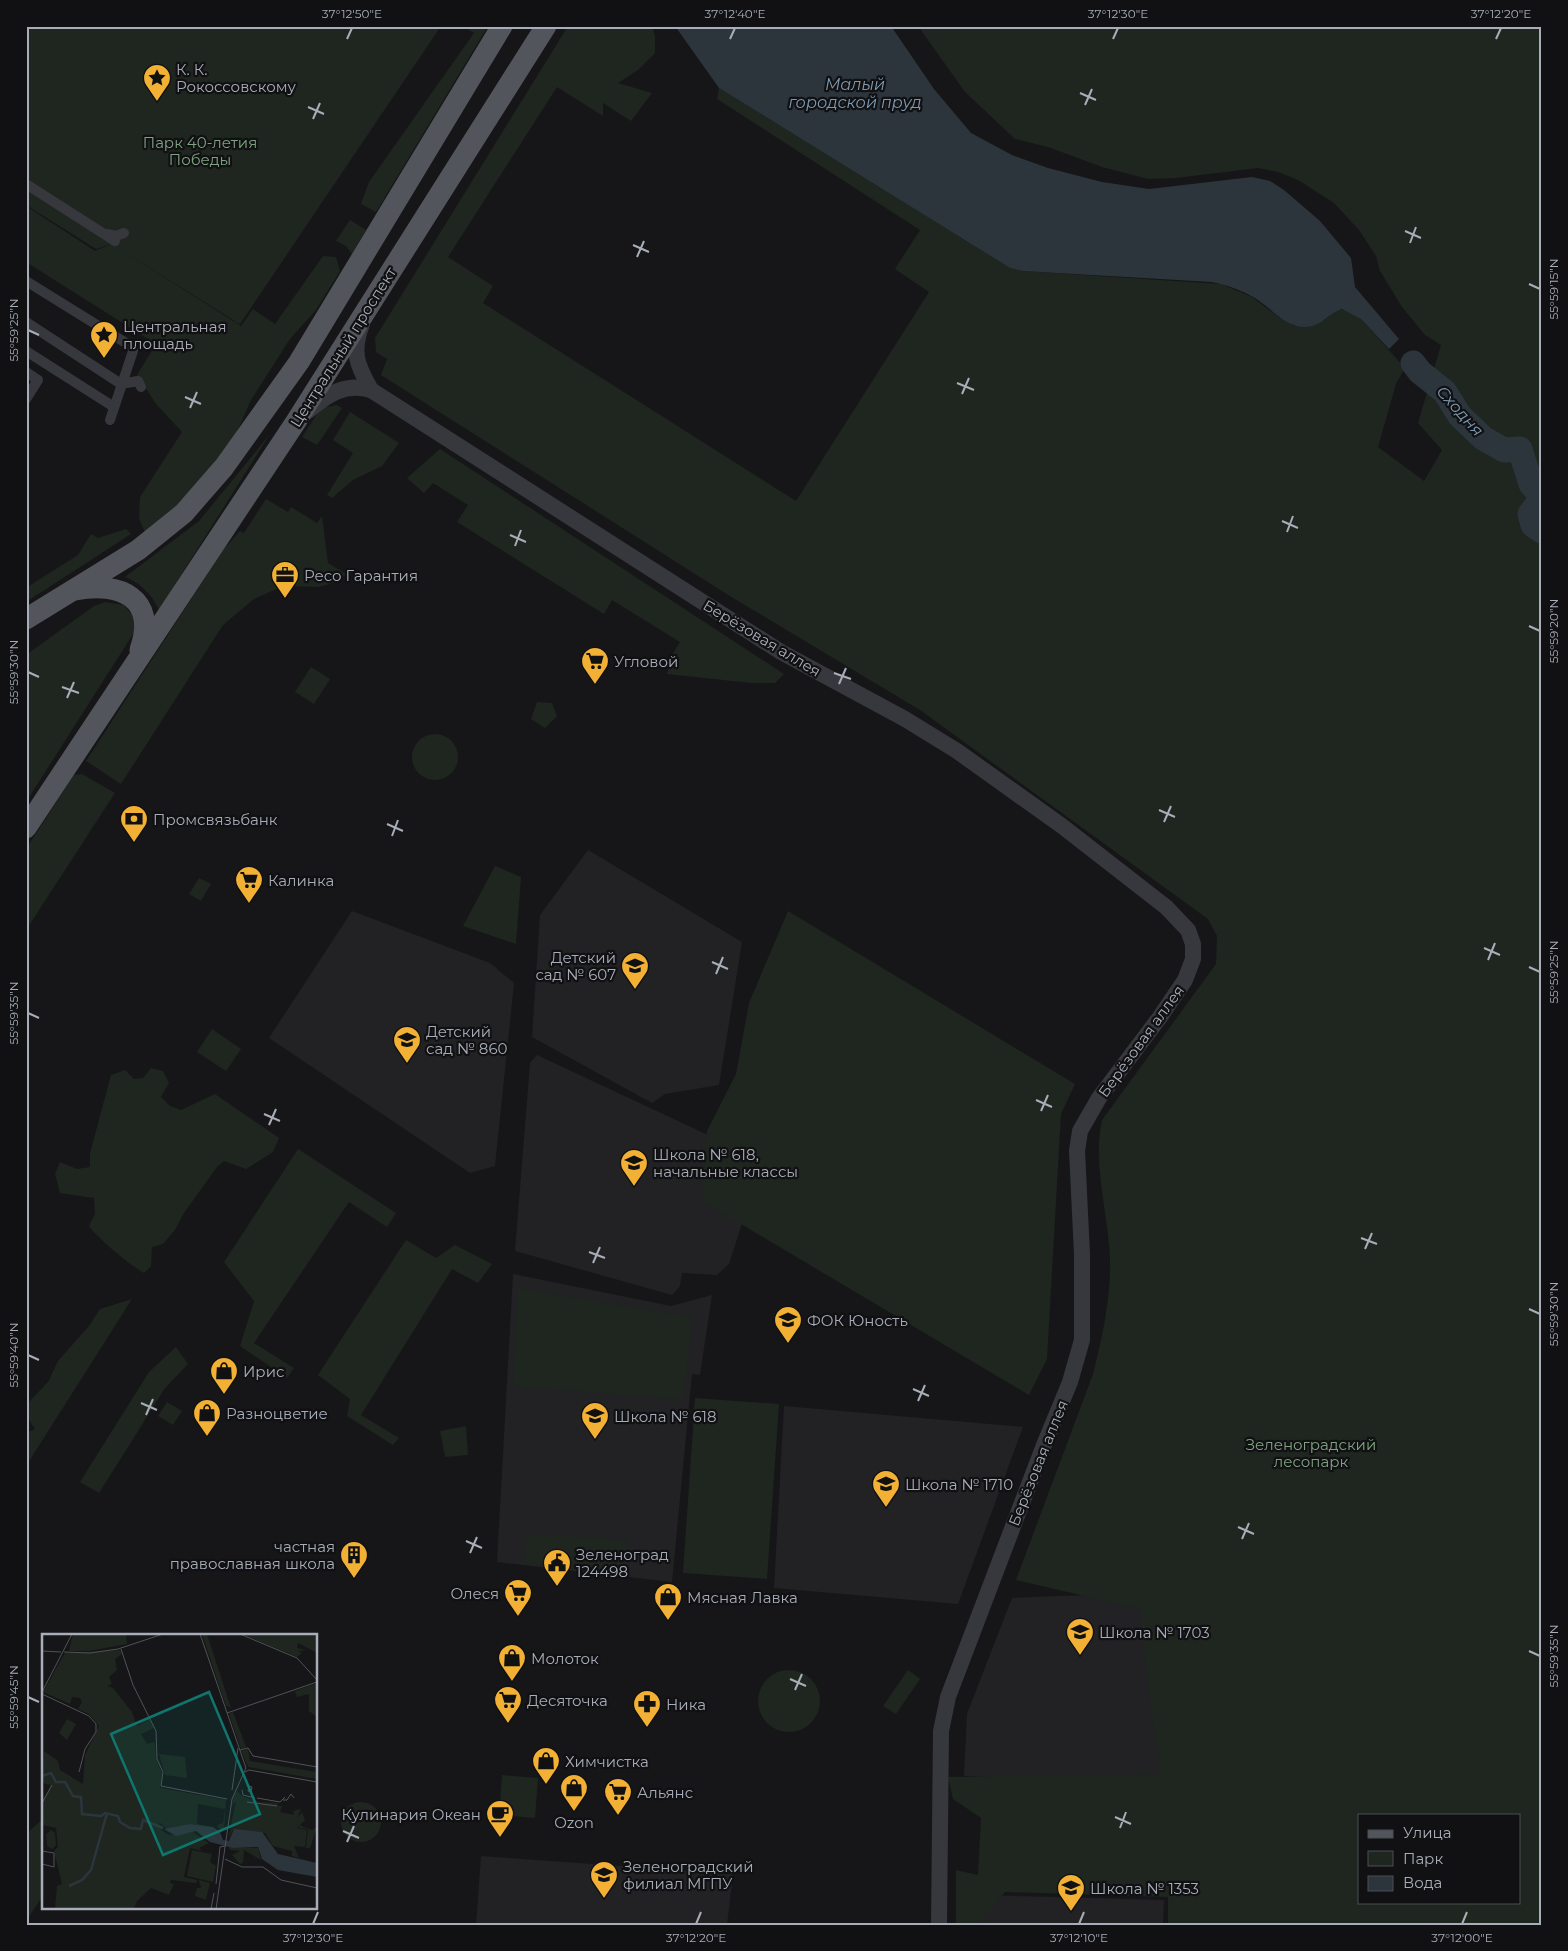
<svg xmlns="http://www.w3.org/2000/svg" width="1568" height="1951" viewBox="0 0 1568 1951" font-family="Montserrat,sans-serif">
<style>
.built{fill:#222225}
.green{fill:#1e261f;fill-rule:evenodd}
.water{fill:#2c353c}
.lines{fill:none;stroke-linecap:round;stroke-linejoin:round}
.river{stroke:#2c353c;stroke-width:25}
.pedestrian{stroke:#37383d;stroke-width:10}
.tertiary{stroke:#37383d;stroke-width:16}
.primary{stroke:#53555c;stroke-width:21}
.ticks{fill:none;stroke:#a8adb8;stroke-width:2}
.labels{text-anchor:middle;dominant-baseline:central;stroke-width:4.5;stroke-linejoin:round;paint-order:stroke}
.poi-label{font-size:15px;fill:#a8adb8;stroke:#111113;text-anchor:start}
.park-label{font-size:15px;fill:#7fa381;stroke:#111113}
.street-label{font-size:15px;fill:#a8adb8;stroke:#111113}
.water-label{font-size:16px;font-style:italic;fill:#7f9bb3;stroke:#111113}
.inset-river{fill:none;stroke:#2c353c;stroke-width:2.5}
.inset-road{fill:none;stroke:#505258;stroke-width:1}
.view{fill:#0f766e;fill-opacity:0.15;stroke:#0f766e;stroke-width:2.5}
.inset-edge{fill:none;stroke:#a8adb8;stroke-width:2.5}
.neatline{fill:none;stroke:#a8adb8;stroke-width:2}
.ticks-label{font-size:12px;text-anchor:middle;fill:#a8adb8}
</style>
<rect width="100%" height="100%" fill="#161618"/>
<g class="built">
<path d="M588,850L742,942L719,1085L665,1094L652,1103L532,1037L540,915Z"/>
<path d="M352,911L490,963L514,983L495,1166L470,1173L269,1038Z"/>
<path d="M537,1055L740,1150L746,1211L729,1264L717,1275L682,1273L680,1286L672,1295L515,1251L530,1063Z"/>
<path d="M513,1274L671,1306L712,1295L700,1375L692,1374L672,1582L497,1562Z"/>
<path d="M784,1406L1023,1427L958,1604L774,1588Z"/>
<path d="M1138,1593L1170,1786L964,1776L967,1714L1012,1598Z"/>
<path d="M481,1856L733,1874L727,1925H476Z"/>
<path d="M980,1895L1164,1900L1163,1925H979Z"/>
</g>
<g class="green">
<path d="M26,26H441L240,324L235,322L241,326L253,309L275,324L323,256L336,257L340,271L316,310L290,339L251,400L237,432L213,465L182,502L145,532L139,519L140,497L182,432L156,404L137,375L156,344L26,262V206L95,251L111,244L96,249L26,205ZM116,247L235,321V322Z"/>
<path d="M463,26H488L376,212L361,204L369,182L474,33Z"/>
<path d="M568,26H652L655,36V53L638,70L618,83L652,93L631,121L603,103V116L557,87L448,257L493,286L483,303L796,501L929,292L895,269L920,230L717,99L719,88L1010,268L1023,271L1221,284L1252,297L1280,318L1294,326H1303L1326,319L1337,310H1347L1361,319L1405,368L1396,384L1378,447L1424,481L1442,450L1418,423L1441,345L1425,335L1402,307L1380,271L1376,256L1359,230L1334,203L1298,180L1278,172L1258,168L1176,178L1148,179L1102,167L1048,147L1015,139L965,92L918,26H1542V1925H1168V1897L1005,1892L979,1925H956V1870L978,1875L981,1818L953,1799L948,1777L1161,1774L1149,1695L1140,1609L1016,1580L1093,1374C1102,1339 1111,1297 1110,1261C1109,1214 1092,1166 1102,1120L1216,964L1217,936L1208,919L920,710L733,598L381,375L387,359L376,352L375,338ZM1359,1815H1519V1902H1359Z"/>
<path d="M350,220L366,230L352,254L346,246L336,241Z"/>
<path d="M337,405L342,408L317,445L302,437L321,408Z"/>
<path d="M350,412L399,443L382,466L353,480L332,498L327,495L353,453L333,440Z"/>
<path d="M270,434L159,610C151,594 142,584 125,577L199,521Z"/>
<path d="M440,449L784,674L775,683H751L667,674L671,657L680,642L612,600L604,614L457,522L468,505L433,483L424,493L407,478Z"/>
<path d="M266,499L288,512L291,507L317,523L322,516L328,563L346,574L339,581L319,587L283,586L254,599L223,625L121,784L86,761L223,550L240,531L244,533Z"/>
<path d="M126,529L131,534L26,602V585L29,586L78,555L91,534L98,538Z"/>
<path d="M105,602L124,605L136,620L135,631L26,802V655L94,606Z"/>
<path d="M311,667L330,679L314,704L295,692Z"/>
<path d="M537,702L552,703L557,716L545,728L531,719Z"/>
<circle cx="435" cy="757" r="23"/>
<path d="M82,774L115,793L26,930V849L74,775Z"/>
<path d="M495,866L521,877L516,944L463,926Z"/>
<path d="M199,878L211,884L201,901L189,894Z"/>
<path d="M788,911L1075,1084L1061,1114L1047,1359L1029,1395L702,1201L707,1131L736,1074L749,1003Z"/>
<path d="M212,1029L241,1049L226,1071L197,1052Z"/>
<path d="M151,1068L163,1071L169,1083L161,1097L170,1106L181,1110L215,1094L279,1138L273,1152L246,1169L224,1161L217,1167L184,1213L175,1230L163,1244L152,1247L151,1266L144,1273C131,1266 97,1238 89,1226L95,1214L94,1198L60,1193L55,1174L60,1162L77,1169L90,1167V1153L111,1075L125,1070L134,1079L143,1078Z"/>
<path d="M298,1149L396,1213L387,1227L349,1202L254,1343L294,1368L287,1378L240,1346L254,1301L224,1262Z"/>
<path d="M406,1240L436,1258L455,1245L492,1264L478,1283L452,1269L361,1415L399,1438L393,1445L347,1416L350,1399L318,1375Z"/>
<path d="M518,1288L693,1317L683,1399L513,1386Z"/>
<path d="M132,1299L26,1466V1433L35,1429L26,1415V1405L48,1382L58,1361L89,1326L100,1309Z"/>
<path d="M176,1347L188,1364L165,1388L99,1493L80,1482L149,1372Z"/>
<path d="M695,1398L779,1404L767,1579L683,1573Z"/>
<path d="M167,1402L182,1411L173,1425L158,1416Z"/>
<path d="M466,1426L468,1455L445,1457L440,1431Z"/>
<path d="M527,1534L628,1540L626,1571L524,1562Z"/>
<circle cx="789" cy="1701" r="31"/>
<path d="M908,1670L920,1679L896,1714L883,1706Z"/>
<path d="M502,1775L538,1778L535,1818L499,1815Z"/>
<circle cx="361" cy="1822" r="20"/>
<path d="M44,1818V1894L26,1921V1834Z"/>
</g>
<path class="water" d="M675,26H891L934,89L971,133L1012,155L1048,168L1102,182L1149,189L1252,177L1270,181L1284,190L1320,221L1351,258L1355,287L1399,339L1389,349L1361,319L1342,309C1331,312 1324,323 1312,326C1288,332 1273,309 1255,298C1241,290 1227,285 1212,282L1023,271L1010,268L719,88Z"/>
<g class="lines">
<g class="river">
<path d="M1413,363L1420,372L1445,392L1460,416L1483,438L1504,450L1520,449L1531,484L1542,497"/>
<path d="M1542,498L1530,514L1533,525L1542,531"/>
</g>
<g class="pedestrian">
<path d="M26,184L115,241"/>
<path d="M107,234L116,236L124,233"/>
<path d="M26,281L134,348L110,420"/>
<path d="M26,322L121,384L138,381L141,387"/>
<path d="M26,351L114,407"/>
<path d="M26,372L38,380L26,399"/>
</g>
<g class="tertiary">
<path d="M362,324C351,352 357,365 371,390"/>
<path d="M308,411C327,395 345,382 371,390L781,652L905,719L957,751L1062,826L1166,907L1188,930L1193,944V959L1185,980L1160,1017L1099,1098L1080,1131L1077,1151L1082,1254V1340L1070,1382L1044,1445L948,1697L941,1731L939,1925"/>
</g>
<g class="primary">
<path d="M75,590C120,581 158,598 140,650"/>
<path d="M26,619L138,550L184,513L224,467L299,362L502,26"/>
<path d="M26,828L295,423L546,26"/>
</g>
</g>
<path class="ticks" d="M347,39L352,28M730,39L735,28M1113,39L1118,28M1496,39L1501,28M1080,93L1096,100M1085,105L1092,89M308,107L324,114M313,119L320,103M1405,231L1421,238M1410,243L1416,227M633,245L649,252M637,257L644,241M1529,284L1540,289M28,330L39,335M957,383L974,390M962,394L969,378M185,397L201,404M190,408L197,392M1282,521L1298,528M1287,532L1293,516M510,535L526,542M515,546L521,530M1529,626L1540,631M28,672L39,677M834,673L851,679M839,684L846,668M62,687L79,693M67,698L74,682M1159,810L1175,817M1164,822L1171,806M387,824L403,831M392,836L398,820M1484,948L1500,955M1488,960L1495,943M712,962L728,969M1529,967L1540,972M716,974L723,957M28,1013L39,1018M1036,1100L1052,1107M1041,1111L1048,1095M264,1114L280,1121M269,1125L276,1109M1361,1238L1377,1244M1365,1249L1372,1233M589,1252L605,1258M593,1263L600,1247M1529,1309L1540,1314M28,1355L39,1360M913,1389L929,1396M918,1401L925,1385M141,1403L157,1410M146,1415L153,1399M1238,1527L1254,1534M1242,1539L1249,1523M466,1541L482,1548M470,1553L477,1537M1529,1651L1540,1656M790,1679L806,1686M795,1690L802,1674M28,1697L39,1702M1115,1817L1131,1824M1120,1828L1126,1812M343,1831L359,1838M347,1842L354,1826M313,1924L318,1912M696,1924L701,1912M1079,1924L1084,1912M1462,1924L1467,1912"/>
<defs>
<symbol id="sight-pin" viewBox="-11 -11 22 30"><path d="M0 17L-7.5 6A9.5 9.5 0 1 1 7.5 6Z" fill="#f2b134" stroke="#111113"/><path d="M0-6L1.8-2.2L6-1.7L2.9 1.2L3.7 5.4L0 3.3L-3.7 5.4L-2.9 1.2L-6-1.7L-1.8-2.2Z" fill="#111"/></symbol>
<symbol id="office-pin" viewBox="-11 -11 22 30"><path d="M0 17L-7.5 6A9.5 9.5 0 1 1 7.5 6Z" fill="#f2b134" stroke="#111113"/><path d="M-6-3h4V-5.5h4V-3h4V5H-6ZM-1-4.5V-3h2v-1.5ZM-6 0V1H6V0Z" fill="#111"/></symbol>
<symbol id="supermarket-pin" viewBox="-11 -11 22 30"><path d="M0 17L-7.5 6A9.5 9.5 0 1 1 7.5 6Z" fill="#f2b134" stroke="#111113"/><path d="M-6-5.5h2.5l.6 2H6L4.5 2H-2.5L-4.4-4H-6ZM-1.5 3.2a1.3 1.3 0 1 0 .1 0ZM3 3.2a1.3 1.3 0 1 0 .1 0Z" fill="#111"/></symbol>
<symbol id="bank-pin" viewBox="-11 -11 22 30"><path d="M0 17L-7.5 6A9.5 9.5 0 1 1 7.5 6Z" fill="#f2b134" stroke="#111113"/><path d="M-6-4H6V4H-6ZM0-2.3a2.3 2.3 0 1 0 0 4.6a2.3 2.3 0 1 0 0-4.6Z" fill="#111"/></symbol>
<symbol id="school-pin" viewBox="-11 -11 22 30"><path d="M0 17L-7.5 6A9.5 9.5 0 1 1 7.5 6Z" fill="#f2b134" stroke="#111113"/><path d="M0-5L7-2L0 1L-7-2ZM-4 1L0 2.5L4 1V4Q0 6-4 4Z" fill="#111"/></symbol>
<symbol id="shop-pin" viewBox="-11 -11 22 30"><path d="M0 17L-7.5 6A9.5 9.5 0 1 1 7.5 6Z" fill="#f2b134" stroke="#111113"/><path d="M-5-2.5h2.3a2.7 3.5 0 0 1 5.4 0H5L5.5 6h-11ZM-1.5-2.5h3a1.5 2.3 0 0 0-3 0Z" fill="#111"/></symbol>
<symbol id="building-pin" viewBox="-11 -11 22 30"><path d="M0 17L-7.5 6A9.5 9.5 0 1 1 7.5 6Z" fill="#f2b134" stroke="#111113"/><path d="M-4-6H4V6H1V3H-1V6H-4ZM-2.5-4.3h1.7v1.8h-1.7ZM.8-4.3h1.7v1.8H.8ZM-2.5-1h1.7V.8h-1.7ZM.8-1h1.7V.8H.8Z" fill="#111"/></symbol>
<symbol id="civic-pin" viewBox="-11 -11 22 30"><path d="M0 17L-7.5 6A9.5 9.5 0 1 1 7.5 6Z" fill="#f2b134" stroke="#111113"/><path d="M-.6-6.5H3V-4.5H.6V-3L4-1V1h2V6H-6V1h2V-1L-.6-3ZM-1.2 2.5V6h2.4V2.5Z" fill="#111"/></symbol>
<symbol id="pharmacy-pin" viewBox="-11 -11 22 30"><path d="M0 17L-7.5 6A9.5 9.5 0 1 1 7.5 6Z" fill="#f2b134" stroke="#111113"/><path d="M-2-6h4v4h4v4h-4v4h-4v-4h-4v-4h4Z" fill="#111"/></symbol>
<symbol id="cafe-pin" viewBox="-11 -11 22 30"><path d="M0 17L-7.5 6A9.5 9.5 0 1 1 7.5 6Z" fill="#f2b134" stroke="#111113"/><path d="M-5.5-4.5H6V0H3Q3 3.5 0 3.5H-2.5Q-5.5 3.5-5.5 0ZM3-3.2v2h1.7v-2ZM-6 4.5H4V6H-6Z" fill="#111"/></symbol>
<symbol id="university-pin" viewBox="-11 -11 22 30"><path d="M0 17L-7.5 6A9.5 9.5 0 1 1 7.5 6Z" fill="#f2b134" stroke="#111113"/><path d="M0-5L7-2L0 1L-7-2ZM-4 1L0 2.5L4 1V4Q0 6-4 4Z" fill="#111"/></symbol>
</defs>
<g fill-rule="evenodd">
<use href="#sight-pin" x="141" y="62" width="32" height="43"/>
<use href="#sight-pin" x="88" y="319" width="32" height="43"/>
<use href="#office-pin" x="269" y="559" width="32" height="43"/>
<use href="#supermarket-pin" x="579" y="645" width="32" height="43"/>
<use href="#bank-pin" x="118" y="803" width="32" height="43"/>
<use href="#supermarket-pin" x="233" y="864" width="32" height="43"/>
<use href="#school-pin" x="619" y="950" width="32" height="43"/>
<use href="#school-pin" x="391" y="1024" width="32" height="43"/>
<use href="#school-pin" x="618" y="1147" width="32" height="43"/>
<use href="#school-pin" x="772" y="1304" width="32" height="43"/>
<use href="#shop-pin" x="208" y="1355" width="32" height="43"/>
<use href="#shop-pin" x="191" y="1397" width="32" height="43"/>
<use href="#school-pin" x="579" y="1400" width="32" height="43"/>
<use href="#school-pin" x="870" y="1468" width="32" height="43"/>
<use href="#building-pin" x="338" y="1539" width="32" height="43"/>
<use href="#civic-pin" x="541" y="1547" width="32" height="43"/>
<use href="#supermarket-pin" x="502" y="1577" width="32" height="43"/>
<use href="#shop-pin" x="652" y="1581" width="32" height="43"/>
<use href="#school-pin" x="1064" y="1616" width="32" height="43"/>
<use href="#shop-pin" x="496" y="1642" width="32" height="43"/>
<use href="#supermarket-pin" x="492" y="1684" width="32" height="43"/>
<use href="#pharmacy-pin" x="631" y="1688" width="32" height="43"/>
<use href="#shop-pin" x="530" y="1745" width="32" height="43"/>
<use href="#shop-pin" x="558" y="1772" width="32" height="43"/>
<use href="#supermarket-pin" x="602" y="1776" width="32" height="43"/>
<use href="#cafe-pin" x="484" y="1798" width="32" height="43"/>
<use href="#university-pin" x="588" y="1859" width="32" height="43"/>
<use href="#school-pin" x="1055" y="1872" width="32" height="43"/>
</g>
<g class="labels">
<g class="poi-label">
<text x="176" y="69">К. К.<tspan x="176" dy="17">Рокоссовскому</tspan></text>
<text x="123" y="326">Центральная<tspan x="123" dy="17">площадь</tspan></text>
<text x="304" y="575">Ресо Гарантия</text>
<text x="614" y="661">Угловой</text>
<text x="153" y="819">Промсвязьбанк</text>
<text x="268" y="880">Калинка</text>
<text x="616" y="957" text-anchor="end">Детский<tspan x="616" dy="17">сад № 607</tspan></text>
<text x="426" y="1031">Детский<tspan x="426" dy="17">сад № 860</tspan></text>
<text x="653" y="1154">Школа № 618,<tspan x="653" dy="17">начальные классы</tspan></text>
<text x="807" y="1320">ФОК Юность</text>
<text x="243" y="1371">Ирис</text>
<text x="226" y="1413">Разноцветие</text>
<text x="614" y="1416">Школа № 618</text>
<text x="905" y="1484">Школа № 1710</text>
<text x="335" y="1546" text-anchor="end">частная<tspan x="335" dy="17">православная школа</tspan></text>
<text x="576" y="1554">Зеленоград<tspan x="576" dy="17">124498</tspan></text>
<text x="499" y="1593" text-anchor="end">Олеся</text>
<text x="687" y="1597">Мясная Лавка</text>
<text x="1099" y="1632">Школа № 1703</text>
<text x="531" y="1658">Молоток</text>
<text x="527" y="1700">Десяточка</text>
<text x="666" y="1704">Ника</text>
<text x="565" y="1761">Химчистка</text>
<text x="637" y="1792">Альянс</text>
<text x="481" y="1814" text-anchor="end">Кулинария Океан</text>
<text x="574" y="1822" text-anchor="middle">Ozon</text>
<text x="623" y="1866">Зеленоградский<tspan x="623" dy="17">филиал МГПУ</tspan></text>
<text x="1090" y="1888">Школа № 1353</text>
</g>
<g class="park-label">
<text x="200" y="142">Парк 40-летия<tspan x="200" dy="17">Победы</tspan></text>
<text x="1311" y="1444">Зеленоградский<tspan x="1311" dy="17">лесопарк</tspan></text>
</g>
<g class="street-label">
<text transform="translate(343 347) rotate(-58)">Центральный проспект</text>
<text transform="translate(762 638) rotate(31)">Берёзовая аллея</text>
<text transform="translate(1141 1041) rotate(-54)">Берёзовая аллея</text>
<text transform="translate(1038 1463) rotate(-68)">Берёзовая аллея</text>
</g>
<g class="water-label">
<text x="855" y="84">Малый<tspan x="855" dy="18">городской пруд</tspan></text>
<text transform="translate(1460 411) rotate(48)">Сходня</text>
</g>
</g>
<g transform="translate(42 1634)">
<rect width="275" height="275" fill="#161618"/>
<path d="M31,0H84L85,10L47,17H27ZM160,0H165L189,74L184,72ZM200,0H275V19L256,9L255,14L265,16L256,17L260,19L255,23ZM78,16L80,20L73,25L75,36L67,43L70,50L65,52L71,54L90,78L95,92L108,85L112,94L99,100L105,110L113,108L114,125L120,139L118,154L184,166L182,196H178L175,191L181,189L183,175L156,170L155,190L171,193L148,190L126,196L117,188L119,196L127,201L151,198L167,209L157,214L160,217L148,214L142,243L155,246L154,249L129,246L128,249L132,250L127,261L109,254L95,267L92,275H13L15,252L20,250L12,217L16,213L14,194L0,191V168L9,151L0,149L2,117L16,127L18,136L41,150L43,121L57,92L47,80L36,75L40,68L38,64L30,63L28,70L1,58L23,19ZM275,49V83L267,77V60L255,63L253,57ZM191,78L204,113L199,115L187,80ZM25,85L34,90L25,106L17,99ZM206,115L208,127L275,138V145L206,133L199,117ZM117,120L143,123L145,144L123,141ZM195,157L200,162L218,168L236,169L235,171L240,172L238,178L252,181L251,177L259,175L255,184L260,178L263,186L255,194L265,196L263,213L252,212L257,224L250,222V217L231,212L223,199L191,196L186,206L194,167L190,172L192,161ZM257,191L270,196L275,193L268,214H264L266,195L257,194ZM9,196L13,199L14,211L10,215L5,212L4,200ZM186,211L190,214H216L219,226L202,216L201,229L198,230L190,221L198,217L188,216ZM150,216L170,220L168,228L174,232L171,248L145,242ZM157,246L168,249L164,266L153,262L155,254H159Z" fill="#1e261f"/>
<path d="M148,190L171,193L178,198L181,206L187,207L192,195L220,198L236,220L275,229V243L236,236L220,225L216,213L191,214L168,208L154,197L134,202L122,195Z" fill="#2c353c"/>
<path class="inset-river" d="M0,142L9,139L14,148H23L31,162L39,163L40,180L59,182L63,179L76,182L78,188L88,194L99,195L101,186L121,194M27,252L40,246L49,236L65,179"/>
<path class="inset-road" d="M158,0L204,134L190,165L174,275M198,0L255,24L275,46M79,15L91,51L114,97L115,125L121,138L119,152L185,165M0,17L19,18M22,18L48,19L76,15L121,0M0,58L30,0M0,60L47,82L54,90V98L43,115L37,138M185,79L275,48M198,116L206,114L211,122L275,133M203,138L207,136L275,148M207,152L210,153L209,158L206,157ZM190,156L196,114M200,156L201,161L213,164M215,164L238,168L243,163M241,166H245L249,160L252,164M205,168L235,172M0,169L10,151M0,217L12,219V233L0,230M183,225L200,233H221L239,246L275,254M174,250L178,213L183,212M169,275L172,259"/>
<path class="view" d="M167,58L218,180L121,221L69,100Z"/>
<rect width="275" height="275" class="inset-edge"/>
</g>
<rect width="1568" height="1951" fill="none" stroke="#111113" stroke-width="55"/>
<rect x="1358" y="1814" width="162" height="90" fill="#111113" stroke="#4d4f55"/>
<rect x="1368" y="1830" width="25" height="8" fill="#53555c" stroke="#4d4f55"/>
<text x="1403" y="1838" font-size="15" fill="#a8adb8">Улица</text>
<rect x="1368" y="1851" width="25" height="15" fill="#1e261f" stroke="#4d4f55"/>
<text x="1403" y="1864" font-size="15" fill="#a8adb8">Парк</text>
<rect x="1368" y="1876" width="25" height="15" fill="#2c353c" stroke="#4d4f55"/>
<text x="1403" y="1888" font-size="15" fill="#a8adb8">Вода</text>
<rect x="28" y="28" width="1512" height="1896" class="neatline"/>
<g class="ticks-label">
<text x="352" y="18">37°12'50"E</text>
<text x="735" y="18">37°12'40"E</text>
<text x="1118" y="18">37°12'30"E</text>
<text x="1501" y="18">37°12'20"E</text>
<text transform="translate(1554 289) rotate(-90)" y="4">55°59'15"N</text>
<text transform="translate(14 330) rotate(-90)" y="4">55°59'25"N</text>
<text transform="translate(1554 631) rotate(-90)" y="4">55°59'20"N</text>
<text transform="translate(14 672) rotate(-90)" y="4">55°59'30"N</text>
<text transform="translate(1554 972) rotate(-90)" y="4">55°59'25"N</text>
<text transform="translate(14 1013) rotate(-90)" y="4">55°59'35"N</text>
<text transform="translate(1554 1314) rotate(-90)" y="4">55°59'30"N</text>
<text transform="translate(14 1355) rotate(-90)" y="4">55°59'40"N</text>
<text transform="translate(1554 1656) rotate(-90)" y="4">55°59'35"N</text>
<text transform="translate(14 1697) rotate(-90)" y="4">55°59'45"N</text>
<text x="313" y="1942">37°12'30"E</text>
<text x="696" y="1942">37°12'20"E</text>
<text x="1079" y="1942">37°12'10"E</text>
<text x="1462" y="1942">37°12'00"E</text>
</g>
</svg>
